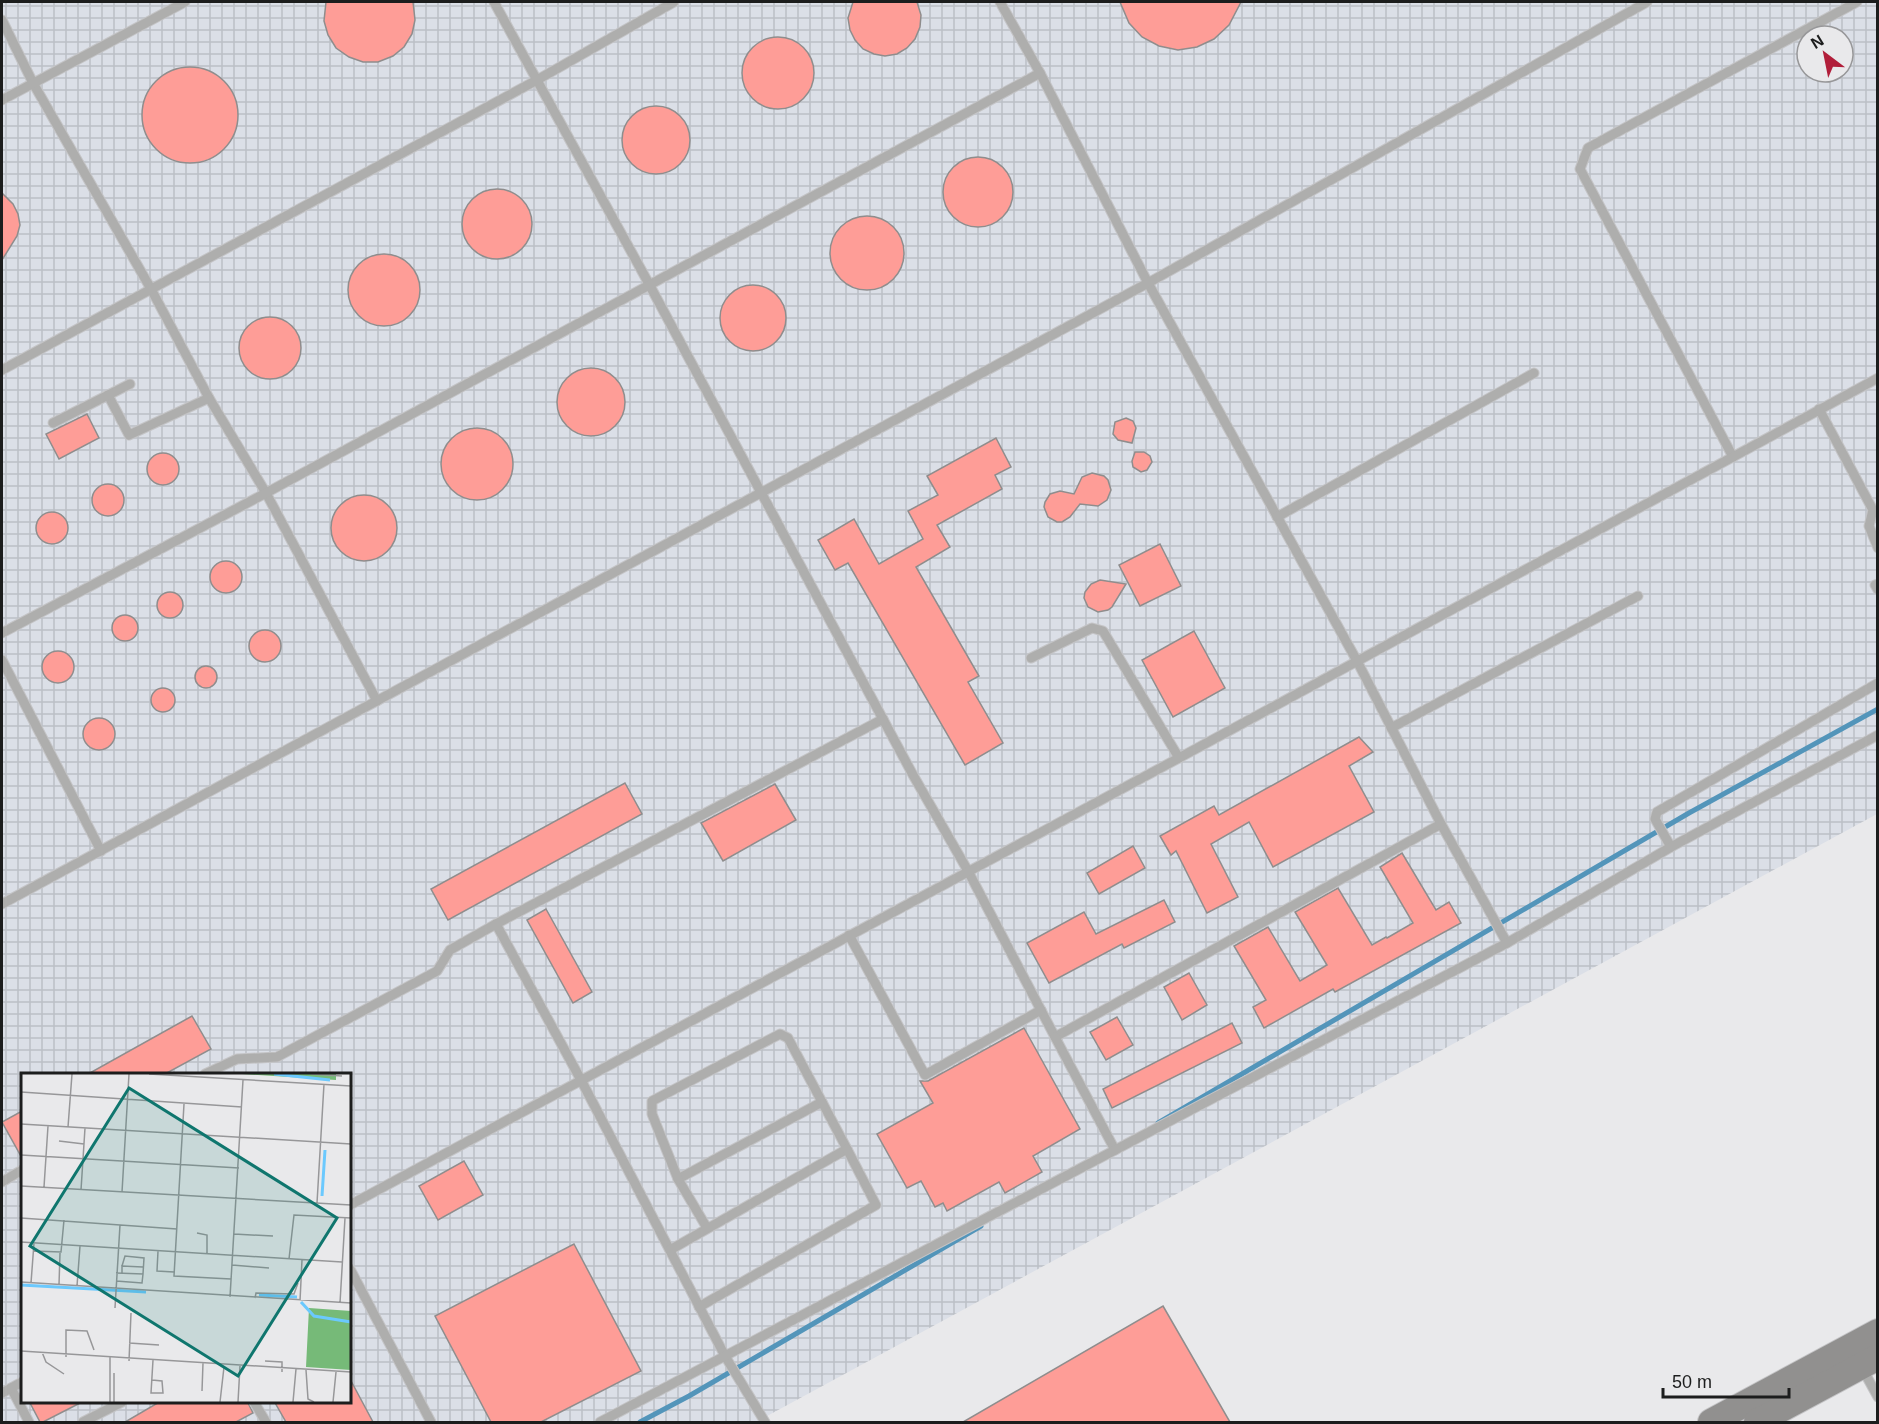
<svg xmlns="http://www.w3.org/2000/svg" width="1879" height="1424" viewBox="0 0 1879 1424" font-family="Arial,sans-serif">
<style>
.industrial{fill:url(#industrial-grid);fill-rule:evenodd}
.lines{fill:none;stroke-linecap:round;stroke-linejoin:round}
.stream{stroke:#5395ba;stroke-width:5}
.building{fill:#fe9d97;stroke:#8f8d8d;stroke-width:1.5}
.lane-casing{stroke:#c4c4c6;stroke-width:11}
.secondary-casing{stroke:#c4c4c6;stroke-width:28}
.lane{stroke:#aeaead;stroke-width:9}
.secondary{stroke:#91908f;stroke-width:26}
.inset-river{fill:none;stroke:#6bc9fe;stroke-width:3}
.inset-road{fill:none;stroke:#979799;stroke-width:1.5}
.view{fill:#0f766e;fill-opacity:0.15;stroke:#0f766e;stroke-width:3}
.inset-edge{fill:none;stroke:#1c1d1d;stroke-width:3}
</style>
<defs>
<pattern id="industrial-grid" width="8" height="8" patternUnits="userSpaceOnUse" patternTransform="scale(1.5)"><rect width="8" height="8" fill="#dbdfe7"/><path d="M0 4h8M4 0v8" fill="none" stroke="#bbbfc6"/></pattern>
</defs>
<rect width="100%" height="100%" fill="#e9e9eb"/>
<path class="industrial" d="M2,2H1877V814L756,1422H2ZM1807,36H1843V72H1807ZM22,1074H350V1402H22Z"/>
<g class="lines">
<g class="stream">
<path d="M1158,1123L1689,813L1878,709"/>
<path d="M640,1422L689,1396L981,1226"/>
</g>
</g>
<g class="building">
<path d="M326,2H413L415,20L412,34L404,47L393,56L378,62H363L349,57L336,48L328,35L324,21Z"/>
<path d="M853,2H917L921,15L920,27L915,39L907,48L897,54L885,56L874,54L863,49L855,40L850,30L848,18Z"/>
<path d="M1120,2H1241L1229,25L1214,39L1197,47L1178,50L1159,46L1142,37L1129,23Z"/>
<circle cx="778" cy="73" r="36"/>
<circle cx="190" cy="115" r="48"/>
<circle cx="656" cy="140" r="34"/>
<circle cx="978" cy="192" r="35"/>
<circle cx="497" cy="224" r="35"/>
<path d="M2,193L13,204L18,214L20,225L17,236L2,260Z"/>
<circle cx="867" cy="253" r="37"/>
<circle cx="384" cy="290" r="36"/>
<circle cx="753" cy="318" r="33"/>
<circle cx="270" cy="348" r="31"/>
<circle cx="591" cy="402" r="34"/>
<path d="M87,414L99,438L59,459L46,434Z"/>
<path d="M1126,418L1133,421L1136,428L1132,443L1118,440L1113,434L1115,422Z"/>
<circle cx="477" cy="464" r="36"/>
<path d="M996,438L1011,467L995,475L1002,489L937,525L950,547L916,567L979,676L968,682L1003,743L965,765L848,563L835,570L818,540L854,519L879,564L923,539L908,511L938,495L927,476Z"/>
<path d="M1135,452H1144L1150,456L1152,462L1147,470L1141,472L1133,467L1132,461Z"/>
<circle cx="163" cy="469" r="16"/>
<path d="M1092,473L1104,476L1108,480L1111,490L1107,500L1098,506L1080,504L1070,517L1062,522H1057L1048,517L1044,507L1045,502L1050,494L1060,491L1074,494L1082,477Z"/>
<circle cx="108" cy="500" r="16"/>
<circle cx="364" cy="528" r="33"/>
<circle cx="52" cy="528" r="16"/>
<path d="M1160,544L1181,586L1140,606L1119,565Z"/>
<circle cx="226" cy="577" r="16"/>
<path d="M1100,580L1126,584L1112,607L1108,610L1098,612L1088,607L1084,598L1085,592L1091,584Z"/>
<circle cx="170" cy="605" r="13"/>
<circle cx="125" cy="628" r="13"/>
<circle cx="265" cy="646" r="16"/>
<path d="M1194,631L1225,688L1173,717L1142,660Z"/>
<circle cx="58" cy="667" r="16"/>
<circle cx="206" cy="677" r="11"/>
<circle cx="163" cy="700" r="12"/>
<circle cx="99" cy="734" r="16"/>
<path d="M1359,737L1373,752L1349,766L1374,812L1273,867L1249,822L1211,844L1238,897L1207,913L1176,851L1171,855L1160,836L1214,806L1219,815Z"/>
<path d="M625,783L642,814L448,920L431,889Z"/>
<path d="M775,784L796,820L723,861L701,823Z"/>
<path d="M1133,846L1145,868L1099,894L1087,873Z"/>
<path d="M1402,853L1436,910L1449,902L1461,923L1335,992L1333,989L1264,1028L1253,1007L1266,1000L1234,946L1268,927L1300,981L1327,965L1295,912L1338,888L1372,945L1386,937L1387,938L1413,923L1380,867Z"/>
<path d="M1164,900L1175,922L1124,948L1122,944L1049,983L1027,943L1084,912L1096,934Z"/>
<path d="M546,909L592,992L573,1003L527,920Z"/>
<path d="M1189,973L1207,1005L1182,1020L1164,987Z"/>
<path d="M192,1016L211,1049L165,1074H88Z"/>
<path d="M1117,1017L1133,1045L1106,1060L1090,1032Z"/>
<path d="M1232,1023L1242,1043L1112,1108L1103,1089Z"/>
<path d="M1024,1028L1080,1129L1033,1156L1042,1172L1005,1193L999,1182L947,1211L943,1203L935,1207L921,1181L907,1188L877,1134L933,1103L920,1081H928Z"/>
<path d="M22,1111V1158L2,1122Z"/>
<path d="M464,1161L483,1195L438,1220L419,1186Z"/>
<path d="M574,1244L641,1371L541,1422H491L435,1316Z"/>
<path d="M1163,1306L1230,1422H963Z"/>
<path d="M350,1379L373,1422H286L274,1401H350Z"/>
<path d="M29,1401H84L43,1422H40Z"/>
<path d="M161,1401H247L253,1413L236,1422H125Z"/>
</g>
<g class="lines">
<defs>
<g id="lane">
<path d="M494,2L649,284L913,775L968,871L1055,1037L1441,824"/>
<path d="M1000,2L1040,73L1148,283L1357,661L1441,824L1507,943"/>
<path d="M2,20L33,83L151,289L209,398L266,493L377,701"/>
<path d="M2,100L185,2"/>
<path d="M2,370L537,80L674,2"/>
<path d="M108,395L129,435L209,398"/>
<path d="M1819,409L1873,510L1869,526L1878,548"/>
<path d="M53,423L130,384"/>
<path d="M1733,457L1580,169L1588,148L1857,2"/>
<path d="M1277,517L1534,373"/>
<path d="M1878,584L1875,585L1878,590"/>
<path d="M2,633L266,493L1040,73"/>
<path d="M1031,658L1092,628L1103,631L1179,758"/>
<path d="M2,660L101,851"/>
<path d="M1391,728L1638,596"/>
<path d="M1671,847L1655,819L1657,812L1878,683"/>
<path d="M2,904L1148,283L1647,2"/>
<path d="M496,924L581,1080L725,1356L765,1422"/>
<path d="M849,935L925,1075L1041,1010"/>
<path d="M1055,1037L1115,1150"/>
<path d="M205,1074L237,1059L277,1057L437,971L450,950L496,924L883,719"/>
<path d="M2,1182L22,1170"/>
<path d="M350,1205L1179,758L1878,378"/>
<path d="M707,1228L678,1179L822,1102"/>
<path d="M670,1250L847,1149L788,1038L780,1034L652,1101V1114L678,1179"/>
<path d="M350,1269L431,1422"/>
<path d="M699,1307L876,1205L847,1149"/>
<path d="M1862,1368L1878,1397"/>
<path d="M11,1388L29,1422"/>
<path d="M2,1393L22,1382"/>
<path d="M254,1402L266,1422"/>
<path d="M83,1422L122,1402"/>
<path d="M600,1422L1507,943L1671,847L1878,735"/>
</g>
<g id="secondary">
<path d="M1711,1422L1878,1332"/>
<path d="M1757,1422L1878,1357"/>
</g>
</defs>
<use href="#lane" class="lane-casing"/>
<use href="#secondary" class="secondary-casing"/>
<use href="#lane" class="lane"/>
<use href="#secondary" class="secondary"/>
</g>
<g transform="translate(21 1073)">
<rect width="330" height="330" fill="#e9e9eb"/>
<path d="M221,1H315V7ZM288,235L330,238V297L285,294Z" fill="#76ba78"/>
<path class="inset-river" d="M253,1L309,7M301,123L304,77M0,212L125,219M238,222L276,224M280,229L293,243L330,249"/>
<path class="inset-road" d="M128,1L330,13M290,1L321,3M0,19L221,34M163,31L153,203L210,206M0,51L330,71M47,54L51,1M38,68L63,71M0,82L218,95M0,113L330,132M23,114L27,53M60,117L64,55M101,119L108,1M296,130L303,11M0,145L156,156M176,160L186,162V181M213,161L252,163M0,169L321,189M12,178L40,179L43,147M137,178L136,198L153,199M268,186L273,142L330,145M211,192L248,195M95,200L122,201L123,185L104,183L101,193M101,200V193L122,194M95,208L121,210L122,201M0,209L330,230M10,210L13,170M38,212L39,180M56,213L59,173M209,224L222,7M234,225L235,220L273,221L277,210M279,228L281,187M319,230L324,145M94,235L99,152M108,270L138,272M0,278L330,299M21,279L25,289L43,301M45,284V257L66,258L73,277M89,284V329M108,288L110,240M244,288L261,289V299M285,297L287,326L293,329M93,300V329M131,307L141,308L142,320H130L132,287M181,318L182,290M199,329L203,294M217,329L219,293M272,329L275,296M312,329L315,299"/>
<path class="view" d="M108,15L316,145L217,303L9,173Z"/>
<rect width="330" height="330" class="inset-edge"/>
</g>
<rect width="1879" height="1424" fill="none" stroke="#1c1d1d" stroke-width="6"/>
<g transform="translate(1825 54) rotate(328)"><circle r="28" fill="#e9e9eb" stroke="#979799" stroke-width="1.5"/>
<path d="M0-4.5L10 22L0 15L-10 22Z" fill="#b11e3a"/>
<text y="-9" font-size="16" font-weight="bold" text-anchor="middle" fill="#1c1d1d">N</text>
</g>
<path d="M1663 1388v9h126v-9" fill="none" stroke="#1c1d1d" stroke-width="3"/>
<text x="1672" y="1388" font-size="18" fill="#1c1d1d" stroke="#e9e9eb" stroke-width="4.5" paint-order="stroke">50 m</text>
</svg>
